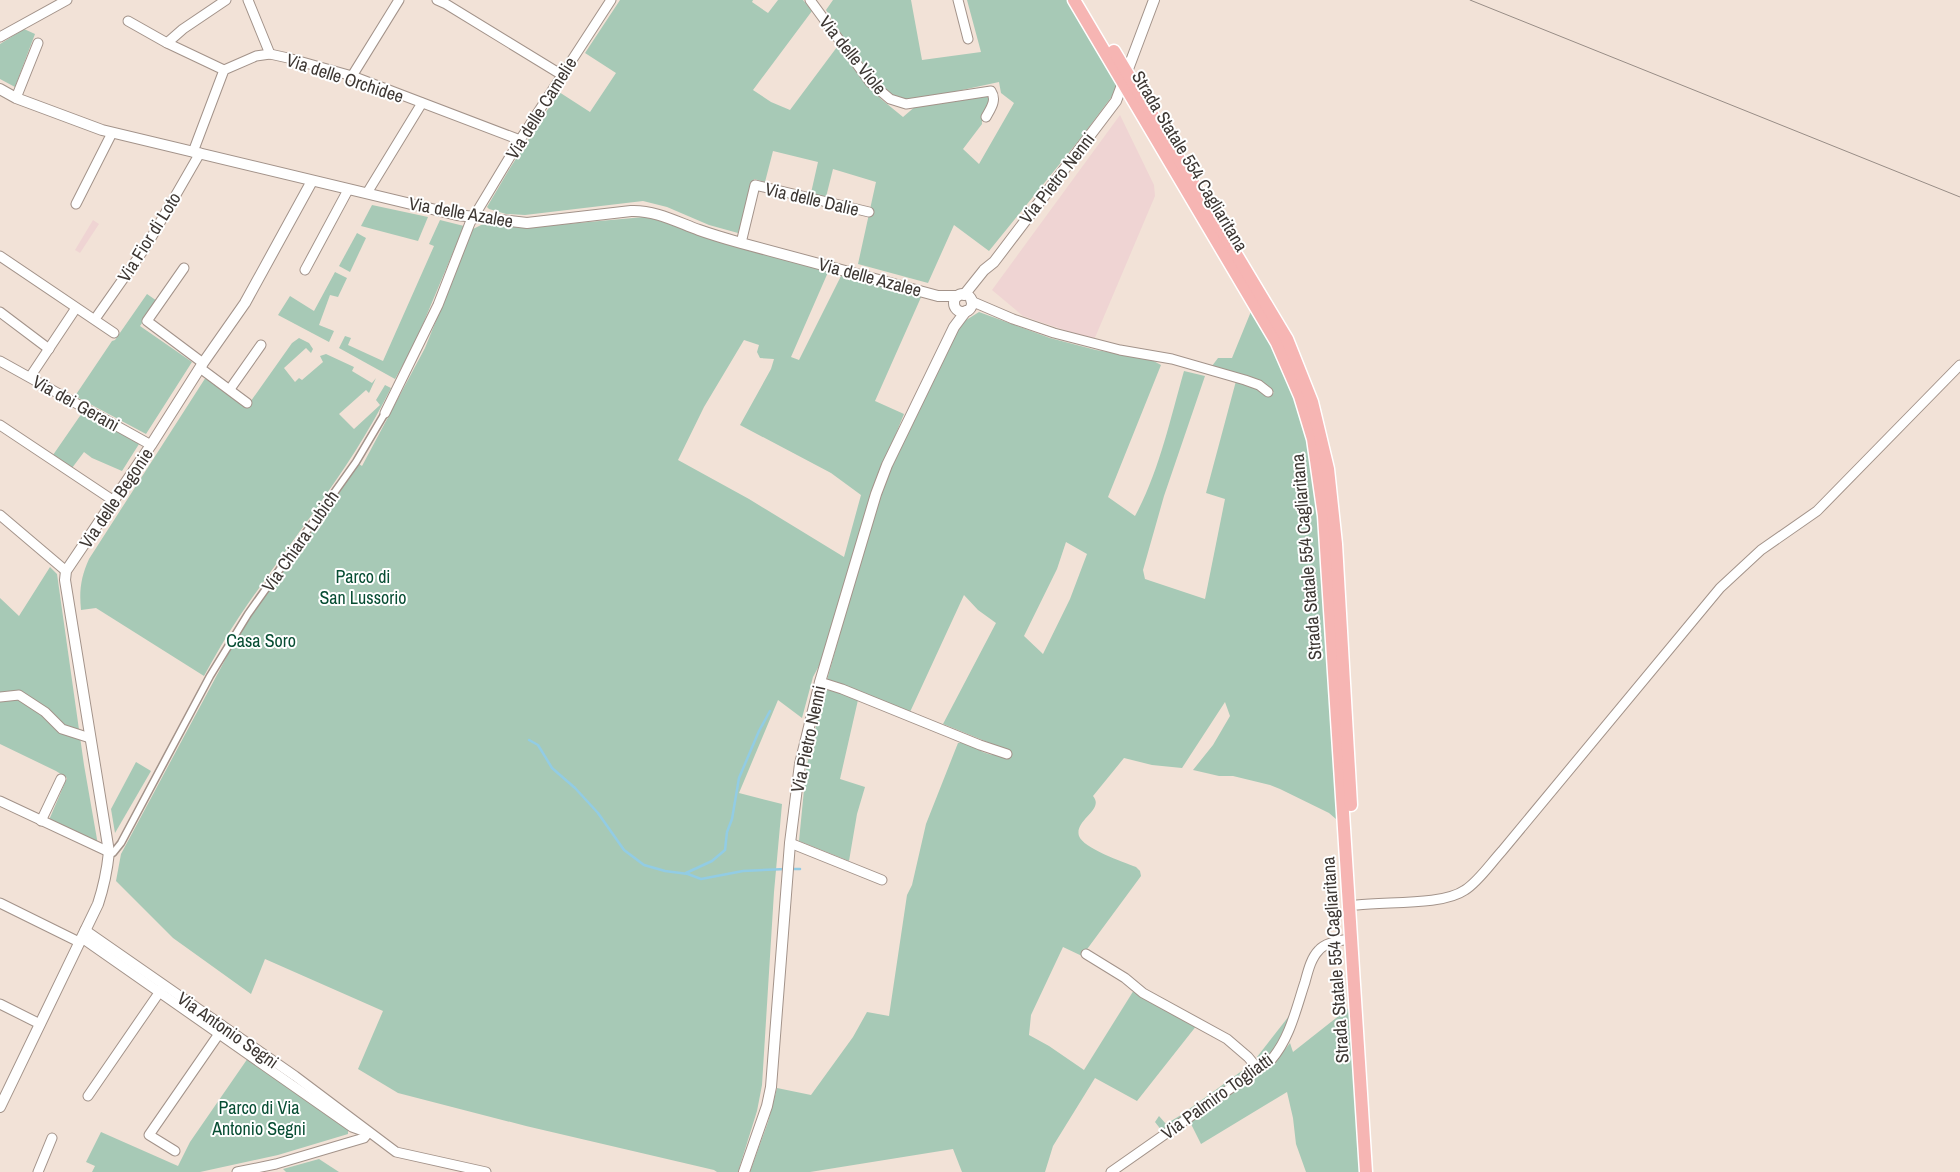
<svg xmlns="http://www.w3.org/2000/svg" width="1960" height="1172" viewBox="0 0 1960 1172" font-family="'Archivo Narrow',sans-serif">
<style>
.commercial{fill:#efd4d3}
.green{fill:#a7c9b6;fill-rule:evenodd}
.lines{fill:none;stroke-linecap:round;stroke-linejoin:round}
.stream{stroke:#92cce4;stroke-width:2.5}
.pedestrian-casing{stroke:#a3938a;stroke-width:9}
.minor-casing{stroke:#a3938a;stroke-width:11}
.tertiary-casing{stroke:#a3938a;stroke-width:12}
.primary-casing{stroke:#fff;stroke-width:15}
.pedestrian{stroke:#fff;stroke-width:6}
.minor{stroke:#fff;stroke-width:9}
.tertiary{stroke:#fff;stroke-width:10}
.primary{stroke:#f6b5b3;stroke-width:12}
.tram{stroke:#988d86;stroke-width:1}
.labels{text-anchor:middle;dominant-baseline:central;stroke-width:4;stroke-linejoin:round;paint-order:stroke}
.street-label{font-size:18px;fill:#3d3733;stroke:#fff}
.park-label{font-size:18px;fill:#074d33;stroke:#fff}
</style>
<rect width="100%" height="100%" fill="#f2e2d7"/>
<g class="commercial">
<path d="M1120,115L1154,185L1155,196L1094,340L1023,316L992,290Z"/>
<path d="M93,220L99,224L80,253L75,250Z"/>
</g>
<g class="green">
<path d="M620,0H753L752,2L768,13L778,0H803L812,11L753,90L771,102L790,110L837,47L881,99L903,117L917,105L985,95L989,97C990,107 981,113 982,124L963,149L979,164L1014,103L1001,93L999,82L916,100L909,101L890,95L878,83L845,40L826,10L833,0H911L922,60L981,52L967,0H1068L1116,79L1117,85L1113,95L1080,139L989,251L954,225L928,283L858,264L876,182L833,169L826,197L811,193L818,162L773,151L765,182L754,179L738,233L709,225L667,207L643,201L525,215L506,214L489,209L487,207L510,168L559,92L590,112L616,73L585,53Z"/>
<path d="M24,29L35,34L15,87L0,79V44Z"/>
<path d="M372,205L428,217L418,241L361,226Z"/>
<path d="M644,217C668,222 690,232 714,240C752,251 791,261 829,270L791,357L799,360L842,274L922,295L875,401L904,414L869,500L821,662L813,677L802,718L778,700L739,793L782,804L774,892L762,1085L757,1111L738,1172H717L714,1170L526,1126L398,1093L358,1069L383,1011L265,959L251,994L173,938L116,881L121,854L255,604L356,462L362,466L425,348L473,229L485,223L522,228ZM744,340L759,345L757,352L760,358L774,359L771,369L740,425L831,473L861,495L844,557L749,499L678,460L704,407Z"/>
<path d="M440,220L464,226L415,343L395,379L339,348L345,336L351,338L348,345L383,361L434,246L429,244Z"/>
<path d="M357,233L366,238L350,272L339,266Z"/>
<path d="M335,272L347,278L338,297L330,295L319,325L334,331L329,342L278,315L290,296L314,311Z"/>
<path d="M147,294L157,301L140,326L192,362L146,434L75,396L112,341L115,340Z"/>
<path d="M1252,309L1275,346L1302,418L1315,477L1338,815L1336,819L1329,813L1280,789L1270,785L1233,776H1219L1193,770L1213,745L1230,716L1225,702L1182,768L1152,765L1124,758L1093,796C1105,810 1074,820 1079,836C1083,848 1123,862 1136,867L1140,871L1141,876L1082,956L1063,947L1031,1015L1029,1035L1049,1046L1084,1070L1134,990L1197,1025L1137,1101L1095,1078L1053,1146L1045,1172H962L953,1149L810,1172H750L768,1122L777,1088L811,1095L853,1037L867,1012L889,1016L907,895L912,885L926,824L958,743C971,742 971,746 981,751C987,755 999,755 1006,757L1002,748L943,724L996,623L978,610L964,595L910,712L827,680L873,516L887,477L958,329L963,322L979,312L1050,338L1096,350L1150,359L1161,365L1108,497L1135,516C1159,472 1170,420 1184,371L1205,376L1164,496L1143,570L1145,579L1205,599L1225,499L1206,493L1236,381L1252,385L1268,395L1274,393L1266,385L1212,366L1218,358H1232ZM1066,542L1087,554L1070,599L1043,654L1024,636L1057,569Z"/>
<path d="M299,338L309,343L313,349L311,353L306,348L284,368L295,382L299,378L302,380L323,362L320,356L326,354L354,367L352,371L372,383L376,378L369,393L366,390L339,414L354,429L380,405L376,400L385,385L391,388C350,471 290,541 239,617C226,636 215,656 204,676L96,608L81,610C79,590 81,577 89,559L206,377L227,391L246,408L292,343Z"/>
<path d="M82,413L132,437L139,444L122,471L92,458L84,452L72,468L53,455Z"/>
<path d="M50,567L57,574L84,765L98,845L49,820L67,778L56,771L0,744V598L19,616Z"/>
<path d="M825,687L858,700L840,779L865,787L857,814L849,861L799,841L806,769Z"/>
<path d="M136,762L151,771L115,833L111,809Z"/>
<path d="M1350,1007L1361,1172H1306L1296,1144L1293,1118L1287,1092L1201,1144L1190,1122L1276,1061L1290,1043L1293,1052Z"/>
<path d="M1289,1016C1287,1035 1279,1056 1260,1062L1257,1057Z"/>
<path d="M248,1058L348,1130V1134L278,1155L200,1172H92L95,1166L86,1162L101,1132L178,1166L190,1142Z"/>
<path d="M1250,1065V1071L1162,1131L1155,1122L1159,1116L1166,1124L1181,1115Z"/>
<path d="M319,1159L339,1172H286L283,1169Z"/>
</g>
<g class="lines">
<g class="stream">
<path d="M529,740L538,745L552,768L575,788L598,813L624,850L644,865L665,871L688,874L701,879L743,871L786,869"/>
<path d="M791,869H800"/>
<path d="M686,873L712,861L725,850L727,832L732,819L739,778L759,731L770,711"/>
</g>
<defs>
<path id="pedestrian" d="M109,852L113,853L121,843L210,676L248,614L356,462L385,413"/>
<g id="minor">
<path d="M248,0L270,54"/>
<path d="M437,0L446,4L562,75"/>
<path d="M810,0L870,82L890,99L906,104L991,91C997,100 991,108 986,117"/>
<path d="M958,0L968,39"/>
<path d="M128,21L167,43L224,70"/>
<path d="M0,37L67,0"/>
<path d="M167,43L183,29L226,0"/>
<path d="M352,76L399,0"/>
<path d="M16,98L38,43"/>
<path d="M193,152L224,70L256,56L270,54L288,58L352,76L520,140"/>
<path d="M367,193L422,103"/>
<path d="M76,204L112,133"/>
<path d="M741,243L755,185L869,212"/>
<path d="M0,256L114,333"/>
<path d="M184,268L147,321L203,363"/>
<path d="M305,270L348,190"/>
<path d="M971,301L1013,319L1054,333L1120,350L1172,359L1245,380L1259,385L1268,392"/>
<path d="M0,312L49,349"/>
<path d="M95,319L147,245L200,153"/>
<path d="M0,361L151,445"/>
<path d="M200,368L247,403"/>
<path d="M30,377L76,308"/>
<path d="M230,389L261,345"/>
<path d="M385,413L438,305L470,223L520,140L611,0"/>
<path d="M0,425L114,501"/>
<path d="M0,515L66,571"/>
<path d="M820,682L842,689L980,745L1007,754"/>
<path d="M0,697L19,695L45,712L62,729L90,738"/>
<path d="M0,801L109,852"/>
<path d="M41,821L61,779"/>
<path d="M790,843L882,880"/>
<path d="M0,903L79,942"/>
<path d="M1357,905C1386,901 1442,906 1465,890C1478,882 1491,863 1502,851L1720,588L1761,550L1817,511L1960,365"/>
<path d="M85,930L295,1076L396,1152L486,1172"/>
<path d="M82,938L352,1127L363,1131"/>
<path d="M1086,954L1125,978L1143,993L1227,1039L1248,1057L1258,1069"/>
<path d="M0,1004L40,1024"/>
<path d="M88,1096L163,987"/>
<path d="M175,1151L149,1135L223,1028"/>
<path d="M38,1172L52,1138"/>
<path d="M237,1172L276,1164L364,1138L368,1133"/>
<path d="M1111,1172L1271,1060C1290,1038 1296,1009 1305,982C1308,971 1311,958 1319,950C1326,942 1341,940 1351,939"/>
</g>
<g id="tertiary">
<path d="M0,89L16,98L102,130L457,215L527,223L631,211C655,210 677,222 699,230C713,235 727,239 741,243L938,296H958"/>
<circle cx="963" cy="303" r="9"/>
<path d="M964,295L984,270L994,262L1116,101L1154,0"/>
<path d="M0,1107L98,904C104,886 107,871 109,852L65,580L66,571L151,445L203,363L245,303L312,181"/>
<path d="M744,1172L767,1106L771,1087L790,843L800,764L820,682L876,494L887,465L954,327L966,311"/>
</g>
<g id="primary">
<path d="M1074,0L1277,343L1300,396L1313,439L1324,516L1366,1172"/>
<path d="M1114,51L1287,339L1312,402L1328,469L1336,544L1351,805"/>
</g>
</defs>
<use href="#pedestrian" class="pedestrian-casing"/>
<use href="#minor" class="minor-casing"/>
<use href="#tertiary" class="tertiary-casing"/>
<use href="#primary" class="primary-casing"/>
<use href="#pedestrian" class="pedestrian"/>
<use href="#minor" class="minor"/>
<use href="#tertiary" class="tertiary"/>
<use href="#primary" class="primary"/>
<path class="tram" d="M1470,0L1960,197"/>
</g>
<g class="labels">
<g class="street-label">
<text transform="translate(853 55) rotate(51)">Via delle Viole</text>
<text transform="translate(345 78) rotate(18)">Via delle Orchidee</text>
<text transform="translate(541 108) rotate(-58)">Via delle Camelie</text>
<text transform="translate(1190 161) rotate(59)">Strada Statale 554 Cagliaritana</text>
<text transform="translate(1057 178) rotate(-52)">Via Pietro Nenni</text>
<text transform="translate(812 199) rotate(13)">Via delle Dalie</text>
<text transform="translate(461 212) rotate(10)">Via delle Azalee</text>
<text transform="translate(149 237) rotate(-58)">Via Fior di Loto</text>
<text transform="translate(870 277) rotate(15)">Via delle Azalee</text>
<text transform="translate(76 403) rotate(29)">Via dei Gerani</text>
<text transform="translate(116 498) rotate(-56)">Via delle Begonie</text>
<text transform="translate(300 541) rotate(-55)">Via Chiara Lubich</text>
<text transform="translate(1306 557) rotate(-95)">Strada Statale 554 Cagliaritana</text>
<text transform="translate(808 739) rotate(-78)">Via Pietro Nenni</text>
<text transform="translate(1335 960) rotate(-94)">Strada Statale 554 Cagliaritana</text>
<text transform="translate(228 1030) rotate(35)">Via Antonio Segni</text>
<text transform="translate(1217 1096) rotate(-36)">Via Palmiro Togliatti</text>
</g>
<g class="park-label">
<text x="363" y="576">Parco di<tspan x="363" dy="21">San Lussorio</tspan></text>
<text x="261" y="640">Casa Soro</text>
<text x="259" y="1107">Parco di Via<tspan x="259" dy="21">Antonio Segni</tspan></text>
</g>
</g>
</svg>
